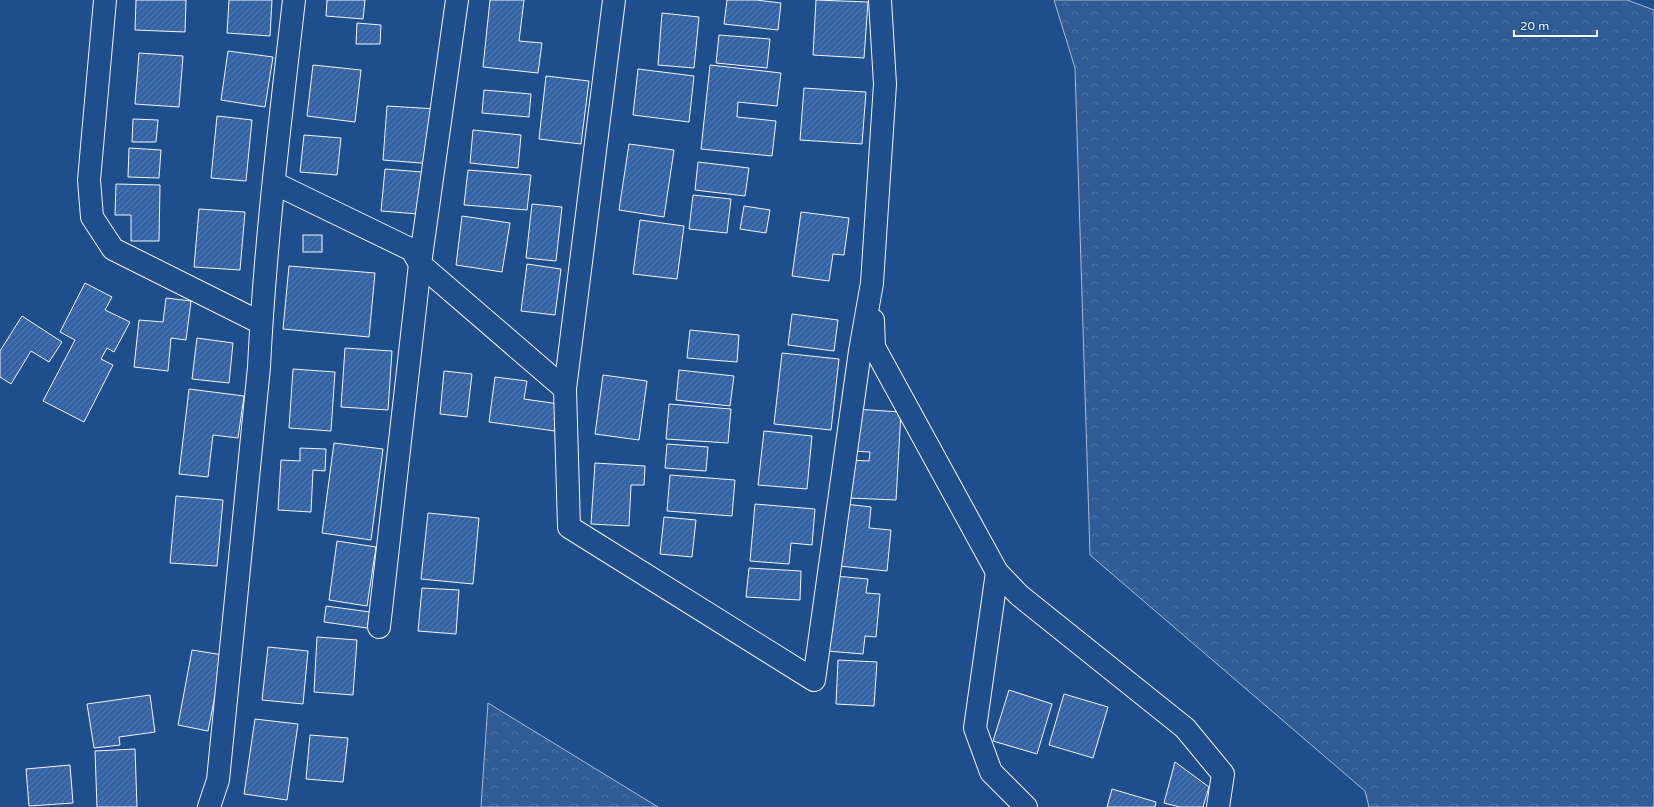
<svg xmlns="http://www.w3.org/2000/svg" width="1654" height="807" viewBox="0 0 1654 807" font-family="'Varela Round',sans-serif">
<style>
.forest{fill:url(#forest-crowns);stroke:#a8bbd7}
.building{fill:url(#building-hatch);stroke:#f2f6ff}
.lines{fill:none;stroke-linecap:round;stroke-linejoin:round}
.street-casing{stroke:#f2f6ff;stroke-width:24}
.street{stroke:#1f4e8c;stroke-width:22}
</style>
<defs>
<pattern id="forest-crowns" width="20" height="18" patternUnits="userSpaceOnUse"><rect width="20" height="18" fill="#305b95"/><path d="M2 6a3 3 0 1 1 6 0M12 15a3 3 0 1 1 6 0" fill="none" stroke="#4e73a5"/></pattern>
<pattern id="building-hatch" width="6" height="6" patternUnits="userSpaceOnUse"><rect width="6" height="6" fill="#3563a3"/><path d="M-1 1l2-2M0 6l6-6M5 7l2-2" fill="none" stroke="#537ab1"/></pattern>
</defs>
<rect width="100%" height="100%" fill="#1f4e8c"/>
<g class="forest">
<path d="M1054,0H1627L1654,10V807H1369L1365,791L1090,555L1075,68Z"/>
<path d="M488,703L658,807H481Z"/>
</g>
<g class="building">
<path d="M136,0H186L185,32L135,30Z"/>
<path d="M229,0H272L270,36L227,33Z"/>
<path d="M327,0H365L363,19L326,16Z"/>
<path d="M490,0H524L519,41L542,43L538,73L483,67Z"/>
<path d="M727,0H756L781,3L778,30L724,24Z"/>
<path d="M816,0L868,2L864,58L813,55Z"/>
<path d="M662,13L699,17L694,68L658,65Z"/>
<path d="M357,23L381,25L380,44H356Z"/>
<path d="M719,35L770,39L767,68L716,63Z"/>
<path d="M228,51L273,57L265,107L221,100Z"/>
<path d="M139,53L183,56L179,107L135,104Z"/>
<path d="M313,65L361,70L355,122L307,116Z"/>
<path d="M710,65L781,73L777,106L738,102L737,117L776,121L772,156L701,149Z"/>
<path d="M638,69L694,76L689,122L633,115Z"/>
<path d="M546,76L589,81L581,144L539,139Z"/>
<path d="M804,88L866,92L862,144L800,140Z"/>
<path d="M484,90L531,94L529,117L482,113Z"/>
<path d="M387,106L437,109L433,164L383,160Z"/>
<path d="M217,116L252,120L246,181L211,178Z"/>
<path d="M133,119L158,120L156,142H132Z"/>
<path d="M473,130L521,135L518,168L470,163Z"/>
<path d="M304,135L341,138L337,175L300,172Z"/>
<path d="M629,144L674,150L664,217L619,210Z"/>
<path d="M129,148L161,150L159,178L128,177Z"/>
<path d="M698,162L749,168L745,196L695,190Z"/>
<path d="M385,169L422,172L418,214L381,211Z"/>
<path d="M468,170L531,175L527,210L464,205Z"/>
<path d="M116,184L160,185L159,241H131V215H115Z"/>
<path d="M693,195L731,199L727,233L689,229Z"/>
<path d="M532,204L562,207L556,261L526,258Z"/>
<path d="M744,206L770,210L766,233L740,229Z"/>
<path d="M199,209L245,212L240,270L194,267Z"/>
<path d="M801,212L849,218L844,255L833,254L829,281L792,276Z"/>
<path d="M462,216L510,223L502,272L456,265Z"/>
<path d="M640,220L684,226L677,279L633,274Z"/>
<rect x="303" y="235" width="19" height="17"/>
<path d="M527,264L561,269L555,315L521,311Z"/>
<path d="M289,266L375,273L369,337L283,329Z"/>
<path d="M85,283L112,297L105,310L130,322L114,352L107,348L101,359L113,365L84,422L43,401L75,340L60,332Z"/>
<path d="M166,298L191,301L186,340L171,338L168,371L134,367L139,320L163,322Z"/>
<path d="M792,314L838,320L834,351L788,345Z"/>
<path d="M22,316L62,342L49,362L31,351L11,384L0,377V351Z"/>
<path d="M690,330L739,335L737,362L687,358Z"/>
<path d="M197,338L233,343L229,383L192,379Z"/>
<path d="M345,348L392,351L388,410L341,407Z"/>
<path d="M782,353L839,359L831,430L774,424Z"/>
<path d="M293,369L335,372L331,431L289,428Z"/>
<path d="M679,370L734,376L730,406L676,400Z"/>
<path d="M444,371L472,374L467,417L440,414Z"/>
<path d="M603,375L647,381L639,440L595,434Z"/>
<path d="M495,377L527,381L524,399L559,404L555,431L489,422Z"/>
<path d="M189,389L244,396L238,438L213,435L208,477L179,474Z"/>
<path d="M669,404L731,409L728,443L666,439Z"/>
<path d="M854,409L901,412L896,500L849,498L851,460L869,461L870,452L852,451Z"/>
<path d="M764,431L812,436L807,489L758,485Z"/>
<path d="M334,443L383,449L371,540L322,533Z"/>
<path d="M667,444L708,447L706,471L665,468Z"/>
<path d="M300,448L326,449L325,471L313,470L311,512L278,510L281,460L300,461Z"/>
<path d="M595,463L645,466L644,485H631L629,526L591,524Z"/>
<path d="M670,475L735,480L732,516L667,511Z"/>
<path d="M176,496L223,500L217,566L170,563Z"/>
<path d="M755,504L815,509L812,545L791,543L789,564L750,561Z"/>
<path d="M845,504L871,507L869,528L891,530L887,571L839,566Z"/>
<path d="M428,513L479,518L473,584L421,579Z"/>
<path d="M664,517L696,520L692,557L660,554Z"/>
<path d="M337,541L376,547L367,606L329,600Z"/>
<path d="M749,568L801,571L800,600L746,597Z"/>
<path d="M835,576L868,579L866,593L880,594L876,637L865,636L863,654L827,651Z"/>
<path d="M422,588L459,590L456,634L418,631Z"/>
<path d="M326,606L370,612L367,628L324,622Z"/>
<path d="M317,637L357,640L353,695L314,692Z"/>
<path d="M268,647L308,651L303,704L262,700Z"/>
<path d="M192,650L223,655L208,731L178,725Z"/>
<path d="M838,660L877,662L874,706L836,704Z"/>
<path d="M1009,690L1052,704L1037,754L993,741Z"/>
<path d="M1064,694L1108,707L1093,758L1049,745Z"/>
<path d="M150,695L155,732L119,737L120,745L94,748L87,704Z"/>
<path d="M255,719L298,724L287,800L244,794Z"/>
<path d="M310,735L348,738L343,782L306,779Z"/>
<path d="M135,749L137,807H97L95,751Z"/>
<path d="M1175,762L1209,787L1203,807H1180L1164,803Z"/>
<path d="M70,765L73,803L29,806L26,769Z"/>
<path d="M1112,789L1156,802L1155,807H1107Z"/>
</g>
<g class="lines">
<defs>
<g id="street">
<path d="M105,0L89,180L92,217L113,249L261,323"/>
<path d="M614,0L565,389L569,527L814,680L860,351L872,283L885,84L880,0"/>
<path d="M274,183L412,250L420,264L565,389"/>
<path d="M873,320L874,347L997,572L1019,595L1185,728L1223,774L1218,807"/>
<path d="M997,572L975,728L991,772L1026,807"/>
<path d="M379,627L420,264L457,0"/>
<path d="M209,807L218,780L259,367C265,244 280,122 294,0"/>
</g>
</defs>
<use href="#street" class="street-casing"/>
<use href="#street" class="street"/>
</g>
<path d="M1514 30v6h83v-6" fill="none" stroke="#f2f6ff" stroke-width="2"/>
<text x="1520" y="30" font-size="12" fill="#f2f6ff" stroke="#1f4e8c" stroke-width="3" paint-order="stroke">20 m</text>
</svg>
